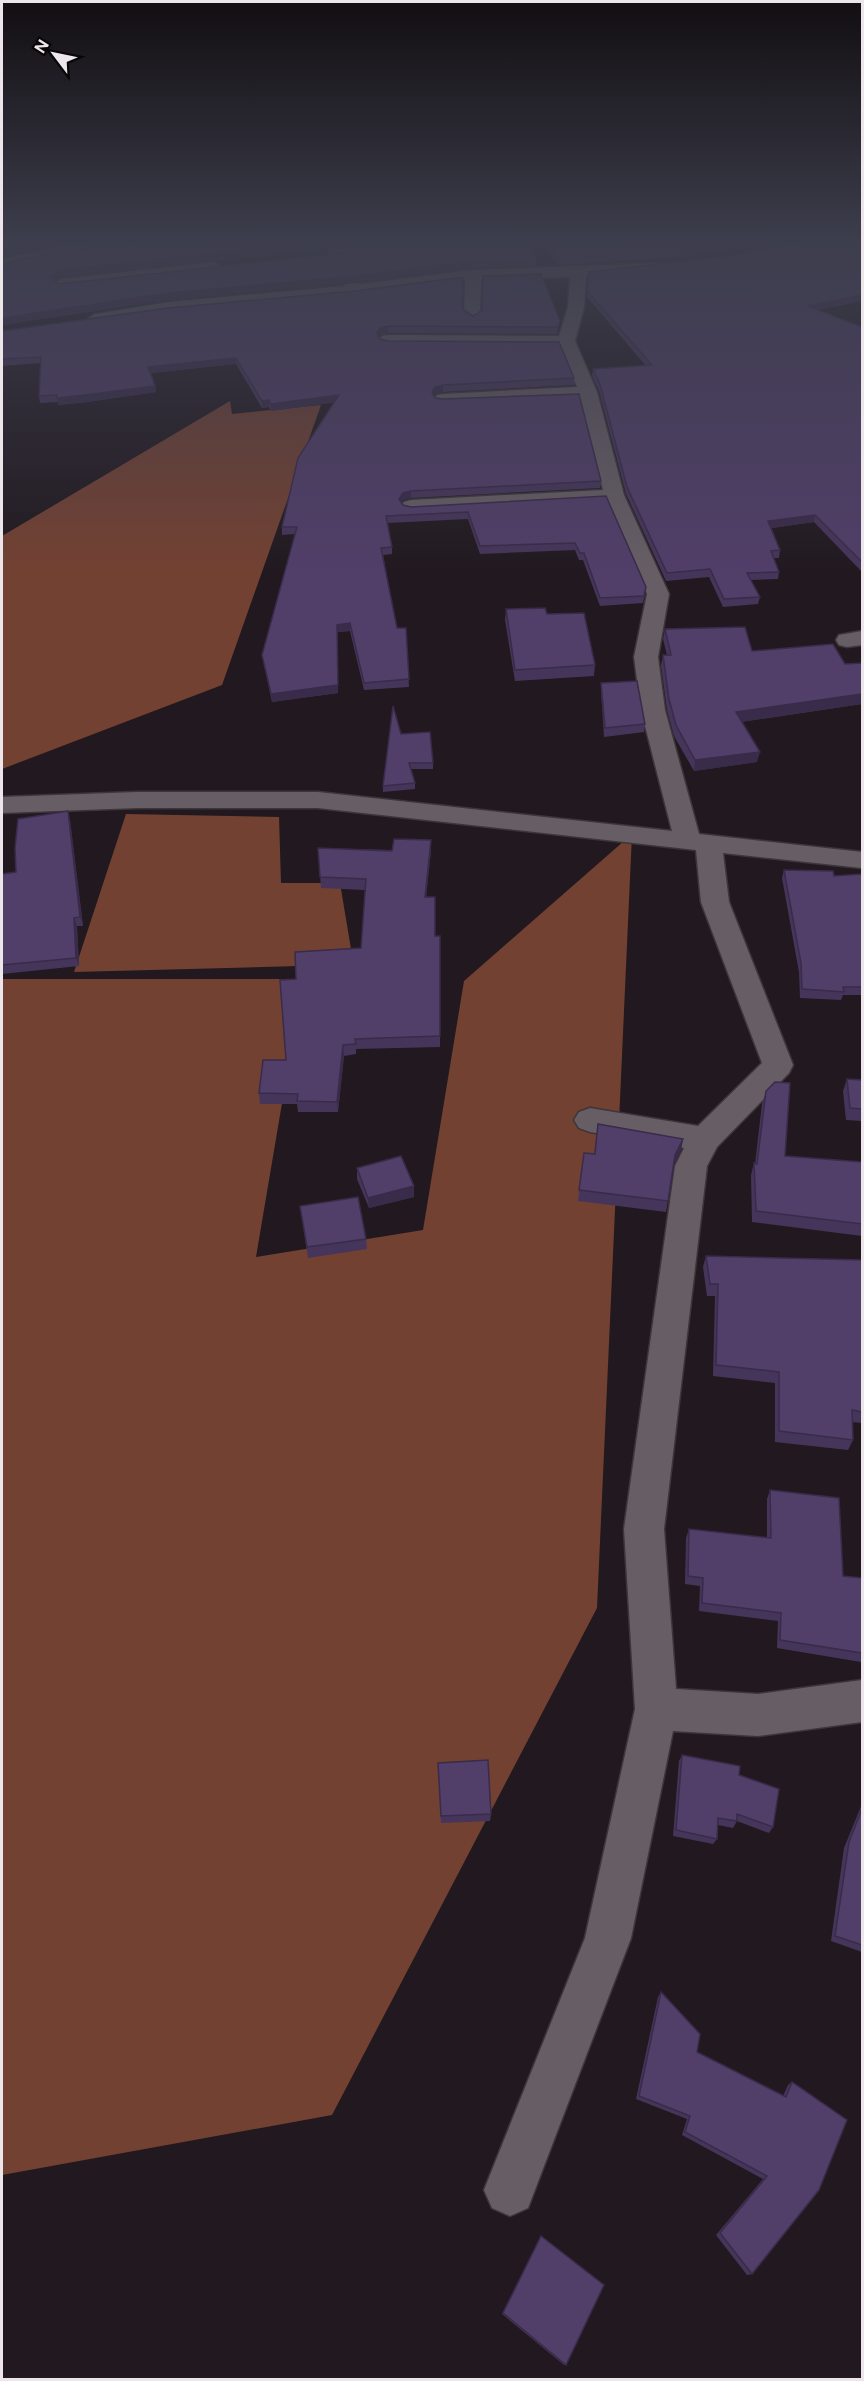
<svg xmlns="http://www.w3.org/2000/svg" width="864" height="2381" viewBox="0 0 864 2381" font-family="Figtree,sans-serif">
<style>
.forest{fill:#734132}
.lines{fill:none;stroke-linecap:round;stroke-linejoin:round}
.minor-casing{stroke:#3c363a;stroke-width:3}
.minor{fill:#675e65;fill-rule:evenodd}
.wall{fill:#46355a;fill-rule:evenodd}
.shaded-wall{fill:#392b4a}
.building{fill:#513e69;stroke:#392b4a;stroke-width:1.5}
</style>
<rect width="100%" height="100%" fill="#21191f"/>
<g class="forest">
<path d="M230,401L232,414L321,405L222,685L2,769V536Z"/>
<path d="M126,814L279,817L281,883H340L352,955L298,966L74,972Z"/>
<path d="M632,834L597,1608L332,2115L2,2175V979H303L256,1257L423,1230L464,981Z"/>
</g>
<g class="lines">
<defs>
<g id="minor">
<path d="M109,240H155L148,245L50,258L2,269V259L50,248Z"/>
<path d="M328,240H344L346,254L360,284L473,270L659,263L661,266L653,271L586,276L584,307L575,341L597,392L624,495L669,594L658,657L665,710L699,834L862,852V868L723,853L729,902L793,1065L789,1073L717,1147L707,1166L664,1529L676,1689L758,1694L862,1680V1722L758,1736L673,1731L631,1938L528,2208L510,2216L492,2208L484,2190L585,1938L635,1709L624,1529L675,1166L684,1148L590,1132L579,1128L574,1120L579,1112L590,1108L698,1126L762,1063L701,902L696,850L318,808H137L2,813V797L137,792H318L672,831L641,710L634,657L647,594L607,501L411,512L404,510L401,506L404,502L411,500L603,490L580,398L443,404L437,403L434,399L437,395L443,394L577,387L560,346L388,345L382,344L379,340L382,336L388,335L559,336L568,307L570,277L481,280L480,316L472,321L464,316L465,281C342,297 217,304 95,324L87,319L95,314L169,302L345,286L330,254Z"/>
<path d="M214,262L222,267L220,270L61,289L53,284L61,279Z"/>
<path d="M862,631V645L847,647L839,645L836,640L839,635Z"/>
</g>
</defs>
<use href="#minor" class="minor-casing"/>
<use href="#minor" class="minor"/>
</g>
<g class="wall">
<path d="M528,240L536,260L535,266L473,268L355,283L169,300L2,325V264L147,241ZM338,247L345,251L344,253L59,284L55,281L61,277Z"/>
<path d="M538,240H772L683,257L559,265Z"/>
<path d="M862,240V301L818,310L862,327V572L814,522L771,528L780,550L779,558H774L779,572L778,579L751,580L760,597L758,604L723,607L709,577L666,581L626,494L599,391L592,376L593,369L646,366L587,297L589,272L730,256Z"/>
<path d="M462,309L473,316L559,327L557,334L388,333L380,335L379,337L380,339L574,378V385L443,392L435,394L434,396L435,398L601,481L600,488L411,498L403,500L401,502L403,505L411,507L606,496L646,587L645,594L643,603L600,606L583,560H579L575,550L480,554L468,519L387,523L392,547V554L383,555L397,628H406L409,687L364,690L350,631L338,632V693L272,702L262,655L295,534L282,535V527L334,402L271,411L269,407L262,408L236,364L151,373L155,386L156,392L87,402L58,405V402L40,403L39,396L41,363L2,366V331Z"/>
<path d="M506,609L547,614L595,665L594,676L515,681L505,620Z"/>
<path d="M665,629L752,651L845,664L862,663V704L741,722L757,762L694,771L674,736L667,710L661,666L663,655H667L663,639Z"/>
<path d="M601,683L645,724L644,732L604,737L601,691Z"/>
<path d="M401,734L433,763V769H411L415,783V789L383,792V786Z"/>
<path d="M70,820L83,926H77L79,966L2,974V874L16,872Z"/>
<path d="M318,848L431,851L426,897L435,936H440V1047L356,1049V1054L344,1056L338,1112H298L297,1104H260L259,1093L286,1060L361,948L365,890L321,888Z"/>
<path d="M784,870L834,876L862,874V995H843L841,1000L800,998L799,972L782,878Z"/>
<path d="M847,1079L862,1080V1121L846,1120L843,1091Z"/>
<path d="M766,1091L785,1156L862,1162V1236L752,1222L751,1175L754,1163L755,1164L762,1104Z"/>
<path d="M598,1124L683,1139L681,1150L674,1164L666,1212L578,1201L584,1153L594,1154Z"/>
<path d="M357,1168L414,1197L369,1208L357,1179Z"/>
<path d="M300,1206L366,1239L367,1249L308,1258Z"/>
<path d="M706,1256L862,1260V1423L852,1422L853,1440L848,1450L775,1442V1383L713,1376L715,1296H707L703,1267Z"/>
<path d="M770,1490L843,1576L862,1578V1665H861V1662L777,1648L778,1621L699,1611L700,1586L685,1584L686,1538L689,1529L767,1538V1499Z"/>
<path d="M682,1755L739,1775L773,1827L769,1833L737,1821L733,1828L718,1825L717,1839L713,1844L673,1836L679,1761Z"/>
<path d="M438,1763L491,1814L490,1821L441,1823Z"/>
<path d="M862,1804V1952L831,1941L844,1848Z"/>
<path d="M661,1992L697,2052L783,2096L788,2085L792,2082L752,2274L747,2275L716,2235L763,2179L682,2135L687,2119L636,2099L658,1997Z"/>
<path d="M541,2236L566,2365H564L502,2314Z"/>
</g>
<g class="shaded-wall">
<path d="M44,240H89L50,246L2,257V250Z"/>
<path d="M337,240L338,247L61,277L51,283L50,277L60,270Z"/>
<path d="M738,240H772L683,257V250Z"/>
<path d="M473,261V268L355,283L169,300L2,325V318L168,293Z"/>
<path d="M862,295V301L806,312L808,306Z"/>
<path d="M388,326V333L380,335L377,340V333L380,328Z"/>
<path d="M236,358V364L149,373L148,367Z"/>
<path d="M443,385V392L435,394L432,399V392L435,387Z"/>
<path d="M155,386L156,392L87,402L58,405L57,398Z"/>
<path d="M339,395V402L271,411V404Z"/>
<path d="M269,400V407L262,408V401Z"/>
<path d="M411,491V498L403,500L399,506V499L403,493Z"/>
<path d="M815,515L814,522L767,529L768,521Z"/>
<path d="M350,623V631L338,632V693L272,702L271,694L337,625Z"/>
<path d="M862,694V704L734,723L736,712Z"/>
<path d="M760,752L757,762L694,771L695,760Z"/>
<path d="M68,811L70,820L83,926L80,917Z"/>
<path d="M431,840V851L425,907V897Z"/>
<path d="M74,918L77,926L79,966L76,958Z"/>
<path d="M343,1045L344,1056L338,1112L337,1102Z"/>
<path d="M683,1139L681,1150L673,1166L675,1155Z"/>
<path d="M414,1186V1197L369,1208L368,1198Z"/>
</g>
<g class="building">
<path d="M2,240H44L2,250Z"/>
<path d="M148,240H337L60,270L50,277L59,284L344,253L348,246L338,240H528L536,260L473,261L355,276L168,293L2,318V264L49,254Z"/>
<path d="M544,240H738L683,250L560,259Z"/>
<path d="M808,240H862V295L808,306L862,327V562L815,515L768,521L780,550L771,551L779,572L747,573L760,597L724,599L710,569L667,573L627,487L600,384L593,369L652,365L587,291L589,272L730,256Z"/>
<path d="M541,274L560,321L558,327L388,326L380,328L377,333L380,339L388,341L559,342L574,378L443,385L435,387L432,392L435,398L443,399L579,394L601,481L411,491L403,493L399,499L403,505L411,507L606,496L646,587L644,596L600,598L584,553H580L575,543L480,546L468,512L386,516L392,547L381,548L397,628H406L409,679L364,683L350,623L337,625L338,685L271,694L262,655L297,527H282L298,458L339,395L271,404L269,400L262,401L236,358L148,367L155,386L85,395L57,398V395L39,396L41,357L2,359V331L168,308L355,291L463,277L462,309L473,316L482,310L483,276Z"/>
<path d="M545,608L547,614L584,613L595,665L515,670L506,609Z"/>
<path d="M745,627L752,651L833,644L845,664L862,663V694L736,712L760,752L695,760L676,725L669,699L663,655H671L665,629Z"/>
<path d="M637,681L645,724L605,728L601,683Z"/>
<path d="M393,706L401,734L430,732L433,763H409L415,783L383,786Z"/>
<path d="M68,811L80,917L74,918L76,958L2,965V874L16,872L15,848L18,819Z"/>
<path d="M394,839L431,840L425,897H435V936H440V1036L355,1039L356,1044L343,1045L337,1102L297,1101L298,1094L259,1093L263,1060H286L280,980L296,979L295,952L361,948L366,879L320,877L318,848L392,851Z"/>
<path d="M784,870L833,871L834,876L862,874V987H843L844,992L802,989L801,963Z"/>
<path d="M847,1079L862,1080V1109L850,1108Z"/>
<path d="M775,1082L790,1083L785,1156L862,1162V1224L756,1211L754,1163L757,1164L766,1091Z"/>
<path d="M598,1124L683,1139L675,1155L668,1201L579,1190L584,1153L595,1154Z"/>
<path d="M401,1156L414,1186L368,1198L357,1168Z"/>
<path d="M358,1197L366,1239L307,1247L300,1206Z"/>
<path d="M706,1256L862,1260V1412L852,1410L853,1440L779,1431V1372L716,1365L718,1284H710Z"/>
<path d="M770,1490L839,1498L843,1576L862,1578V1653L780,1640L781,1613L702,1603L703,1578L688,1576L689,1529L771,1538Z"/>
<path d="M682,1755L740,1766L739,1775L779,1789L773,1827L737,1814V1821L718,1818L717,1839L676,1830Z"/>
<path d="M488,1760L491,1814L441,1816L438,1763Z"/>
<path d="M862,1809V1945L835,1936L849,1842Z"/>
<path d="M661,1992L700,2034L697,2052L786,2097L792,2082L847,2120L819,2190L752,2274L720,2233L767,2176L685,2132L690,2116L639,2096Z"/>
<path d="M541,2236L604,2285L566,2365L503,2313Z"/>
</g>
<linearGradient id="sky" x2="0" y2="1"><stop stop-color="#120e11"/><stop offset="0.42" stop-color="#3d3e4d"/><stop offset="1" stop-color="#3d3e4d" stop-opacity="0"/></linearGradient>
<rect width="864" height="574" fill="url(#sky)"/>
<rect width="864" height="2381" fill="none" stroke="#ece6ea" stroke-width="6"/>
<g transform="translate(54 54) rotate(302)" stroke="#090608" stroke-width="4.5" paint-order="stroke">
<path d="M0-4.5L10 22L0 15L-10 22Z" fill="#ece6ea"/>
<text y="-9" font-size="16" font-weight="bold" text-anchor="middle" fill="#ece6ea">N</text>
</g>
</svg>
